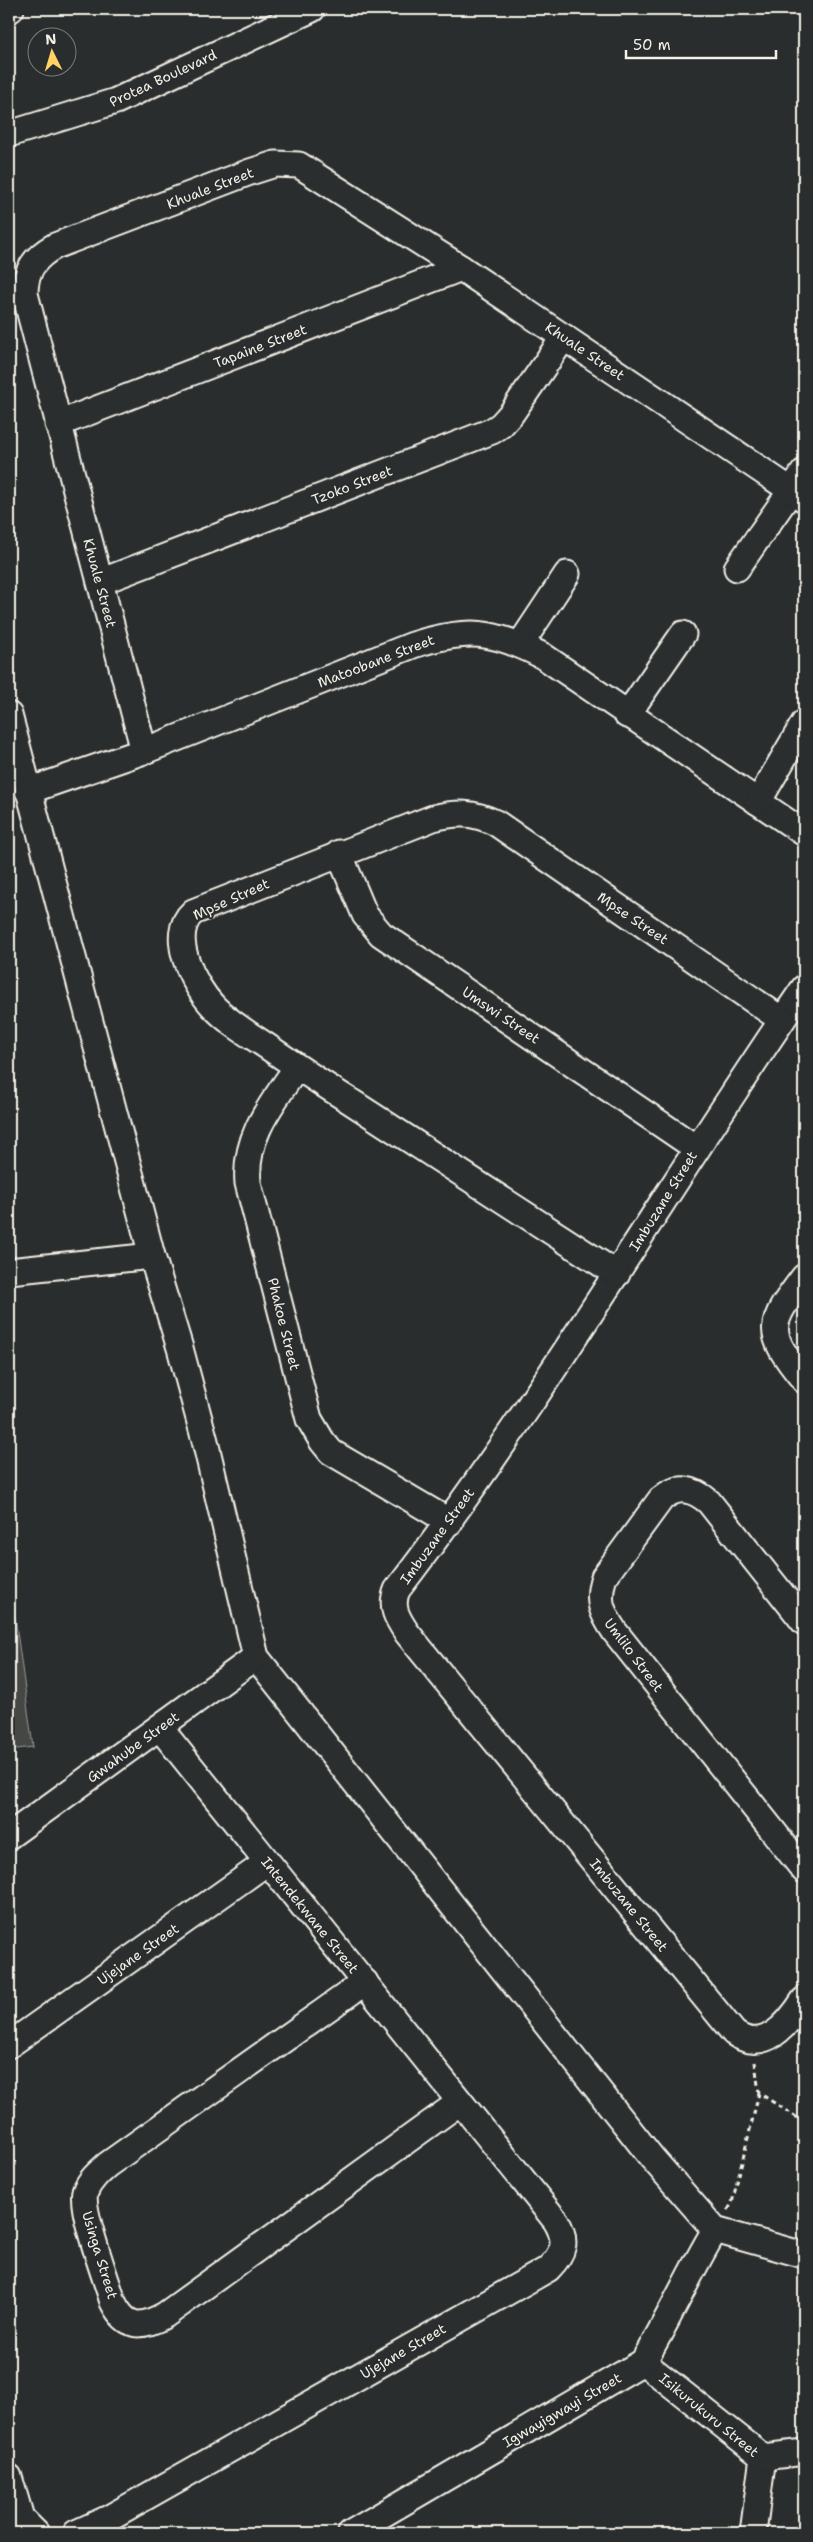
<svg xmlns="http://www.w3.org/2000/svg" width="813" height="2542" viewBox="0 0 813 2542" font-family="'Shantell Sans',sans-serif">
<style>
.pitch{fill:#444645;stroke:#9c9c96}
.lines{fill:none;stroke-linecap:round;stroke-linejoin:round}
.minor-casing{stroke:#f4f1e8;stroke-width:29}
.path{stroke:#f4f1e8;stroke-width:3;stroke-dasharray:5 4;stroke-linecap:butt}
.minor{stroke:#2a2d2e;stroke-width:25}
.labels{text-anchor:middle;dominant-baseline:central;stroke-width:4;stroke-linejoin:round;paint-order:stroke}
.street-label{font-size:14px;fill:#f4f1e8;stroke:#2a2d2e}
</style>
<rect width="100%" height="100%" fill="#2a2d2e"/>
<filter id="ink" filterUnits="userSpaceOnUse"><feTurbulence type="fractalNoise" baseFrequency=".02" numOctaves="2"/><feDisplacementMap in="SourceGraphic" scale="10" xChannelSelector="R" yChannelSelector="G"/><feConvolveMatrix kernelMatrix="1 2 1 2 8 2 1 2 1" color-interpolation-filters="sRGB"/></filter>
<g filter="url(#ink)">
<path class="pitch" d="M14,1610L33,1747L9,1750V1611Z"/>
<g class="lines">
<defs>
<g id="minor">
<path d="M9,10L11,9"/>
<path d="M9,134L116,101L312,9"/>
<path d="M58,424L461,268"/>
<path d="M737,568L804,472"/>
<path d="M100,582L492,431L501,425L511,414L564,337"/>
<path d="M520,645L567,574"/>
<path d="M9,715L152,1256L180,1348L205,1441L256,1657L652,2158L715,2230L804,2255"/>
<path d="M627,715L683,634"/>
<path d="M144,751L25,294C25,270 35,257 55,246L250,172L275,164L299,165L461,268L804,499"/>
<path d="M28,791L144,751L413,645C468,628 492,630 543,656L804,833"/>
<path d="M758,802L804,723"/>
<path d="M339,853L365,915L381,934L696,1148"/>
<path d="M804,988C667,1187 545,1398 397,1590C390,1607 397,1618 407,1633L734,2033C764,2055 789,2023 804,2000"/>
<path d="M297,1067C272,1104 244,1136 248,1183L309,1419L322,1441L331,1452L450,1522"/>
<path d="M9,1271L152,1256"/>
<path d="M617,1274C528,1217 439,1159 350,1101C321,1083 293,1064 265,1045C247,1033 228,1022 213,1006C194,986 167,935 193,912L433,818C457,812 473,812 496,823L782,1020"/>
<path d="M804,1277C768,1325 764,1331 804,1380"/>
<path d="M804,1622L709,1502C694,1489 678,1484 661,1499L604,1577C596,1600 602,1613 615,1632L804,1870"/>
<path d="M9,1836L256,1657"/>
<path d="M365,1982L107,2165C98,2173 89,2181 85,2192C80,2210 107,2281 113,2302C126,2328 140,2329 165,2315L460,2102"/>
<path d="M9,2045L266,1863"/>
<path d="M643,2362L763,2457L753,2533"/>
<path d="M763,2457L804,2452"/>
<path d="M9,2477L21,2518L36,2533"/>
<path d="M76,2533L107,2519L548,2269C564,2253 568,2241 556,2221L160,1728"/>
<path d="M351,2533L643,2362C669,2319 689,2273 715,2230"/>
</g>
</defs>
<use href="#minor" class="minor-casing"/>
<g class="path">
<path d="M755,2062L759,2093L804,2122"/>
<path d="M728,2210L732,2203L759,2093"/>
</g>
<use href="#minor" class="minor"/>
</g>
</g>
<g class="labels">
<g class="street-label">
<text transform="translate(163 78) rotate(-25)">Protea Boulevard</text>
<text transform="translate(210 188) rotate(-21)">Khuale Street</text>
<text transform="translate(260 346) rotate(-21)">Tapaine Street</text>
<text transform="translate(585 351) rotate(34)">Khuale Street</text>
<text transform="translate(352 485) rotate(-21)">Tzoko Street</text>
<text transform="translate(100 583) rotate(75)">Khuale Street</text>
<text transform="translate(376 661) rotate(-21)">Matoobane Street</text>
<text transform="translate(231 899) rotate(-24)">Mpse Street</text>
<text transform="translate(633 918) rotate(34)">Mpse Street</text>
<text transform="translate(501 1015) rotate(34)">Umswi Street</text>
<text transform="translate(663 1201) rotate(-58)">Imbuzane Street</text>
<text transform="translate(284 1324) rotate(76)">Phakoe Street</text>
<text transform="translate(437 1536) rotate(-54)">Imbuzane Street</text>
<text transform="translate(634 1655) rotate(53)">Umlilo Street</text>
<text transform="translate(133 1747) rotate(-36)">Gwahube Street</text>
<text transform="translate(629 1905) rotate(51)">Imbuzane Street</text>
<text transform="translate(310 1915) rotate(51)">Intendekwane Street</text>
<text transform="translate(138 1954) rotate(-35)">Ujejane Street</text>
<text transform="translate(100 2255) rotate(73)">Usinga Street</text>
<text transform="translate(403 2351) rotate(-30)">Ujejane Street</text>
<text transform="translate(562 2410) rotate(-30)">Igwayigwayi Street</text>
<text transform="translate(709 2415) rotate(39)">Isikurukuru Street</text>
</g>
</g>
<rect width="813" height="2542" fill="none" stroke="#2a2d2e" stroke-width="30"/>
<rect x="15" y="15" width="783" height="2512" fill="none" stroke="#f4f1e8" stroke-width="2" filter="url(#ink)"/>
<g transform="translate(52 52) rotate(355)"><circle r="24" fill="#2a2d2e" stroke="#7b7b78"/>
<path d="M0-4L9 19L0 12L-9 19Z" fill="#ffd166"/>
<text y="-8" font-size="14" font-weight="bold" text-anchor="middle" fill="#f4f1e8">N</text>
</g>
<path d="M626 50v8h150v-8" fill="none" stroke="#f4f1e8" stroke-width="2.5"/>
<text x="633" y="50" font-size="15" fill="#f4f1e8" stroke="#2a2d2e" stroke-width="4" paint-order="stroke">50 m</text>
</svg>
